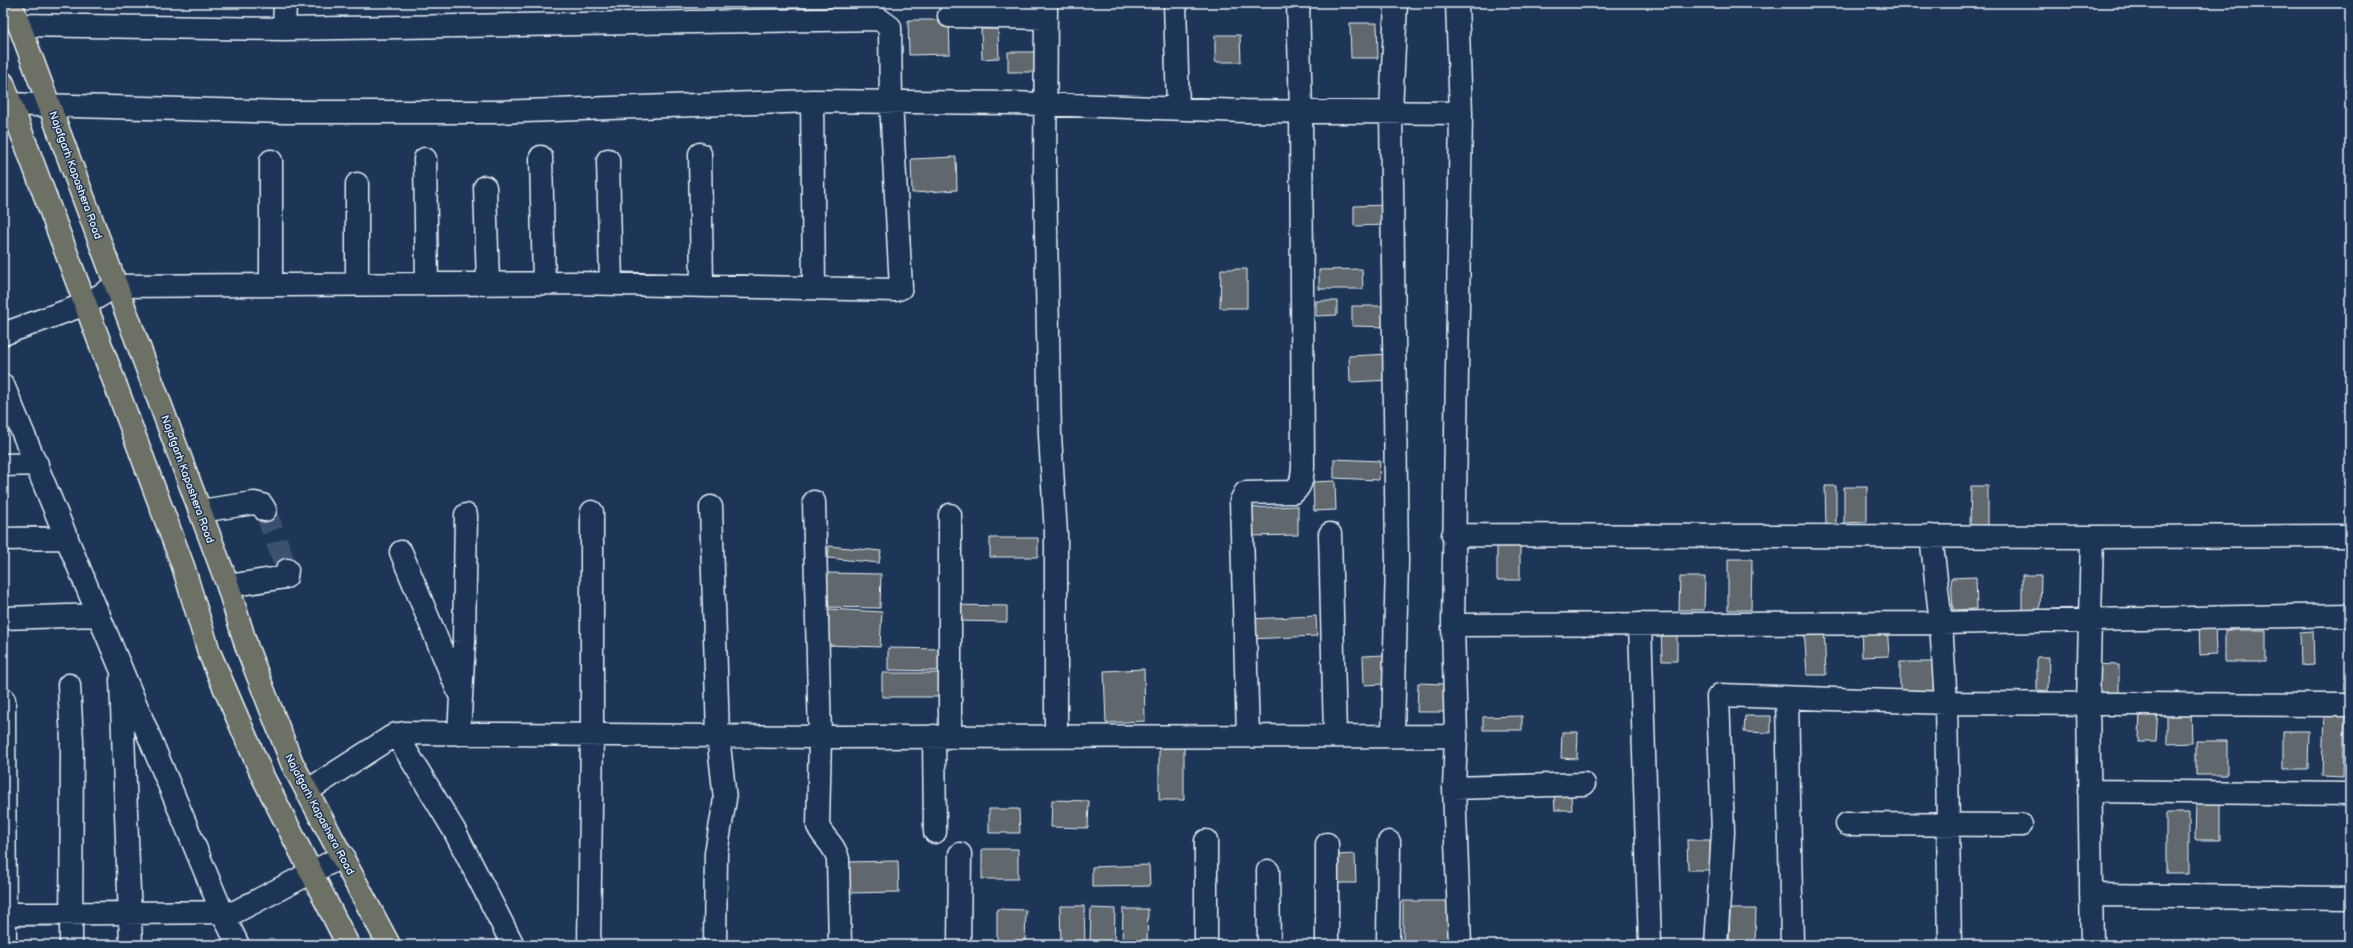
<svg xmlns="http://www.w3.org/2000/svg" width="2353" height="948" viewBox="0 0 2353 948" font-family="'Balsamiq Sans',sans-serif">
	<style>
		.building { fill: #61686d; stroke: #e8f1f8 }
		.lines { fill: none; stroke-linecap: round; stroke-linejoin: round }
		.minor-tunnel { stroke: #3b516f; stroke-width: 22; stroke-dasharray: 22 11; stroke-linecap: butt }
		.minor-casing { stroke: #e8f1f8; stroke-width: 25 }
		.major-casing { stroke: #e8f1f8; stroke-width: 25 }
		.minor { stroke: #1d3557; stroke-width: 22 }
		.major { stroke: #6c7065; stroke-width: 22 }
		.labels { text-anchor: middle; stroke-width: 3; stroke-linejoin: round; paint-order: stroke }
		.street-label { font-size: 11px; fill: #e8f1f8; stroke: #1d3557 }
	</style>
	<rect width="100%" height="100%" fill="#1d3557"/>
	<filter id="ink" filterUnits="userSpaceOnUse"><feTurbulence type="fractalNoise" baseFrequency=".025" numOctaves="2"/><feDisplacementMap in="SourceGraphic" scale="8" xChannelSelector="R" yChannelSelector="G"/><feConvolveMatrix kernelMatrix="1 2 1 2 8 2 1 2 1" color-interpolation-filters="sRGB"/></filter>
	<g filter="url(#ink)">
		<!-- building -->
		<path class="building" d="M908,3H957V5L908,6Z
			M1308,3H1350L1349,6L1308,5Z
			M908,20H949L950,54L909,55Z
			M1350,23H1377L1378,58H1351Z
			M981,29H998L999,58L982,59Z
			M1215,35H1240L1241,62H1215Z
			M1008,52H1038V72H1008Z
			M956,157L957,190L912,193L911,159Z
			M1389,205V225L1354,226V206Z
			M1221,269H1247V308H1220Z
			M1362,269L1363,289H1319V270Z
			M1316,301H1337V315L1316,316Z
			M1352,306H1389V327L1352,326Z
			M1391,354L1392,380L1350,382L1349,356Z
			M1334,459L1380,461L1379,480L1334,478Z
			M1335,481L1336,510L1314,511L1313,482Z
			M1825,486H1836V526H1826Z
			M1971,486H1988V527L1970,526Z
			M1844,487H1867V522L1844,523Z
			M1298,506V535L1249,536L1248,508Z
			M990,538H1038V557H990Z
			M1497,545H1520V580H1497Z
			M829,546L881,551L879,563L828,558Z
			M1728,559H1752L1751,610H1728Z
			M825,573L881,574L880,608L825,607Z
			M2022,575H2041L2040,611H2022Z
			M1680,577H1705L1704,610H1679Z
			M1976,577L1977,609L1953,610L1951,578Z
			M955,605L1007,606V622L955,621Z
			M828,609L882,612L880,647L826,645Z
			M1316,616L1317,636L1249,639V619Z
			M2199,622H2215L2216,654L2200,655Z
			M1887,624L1889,656L1862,657L1861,626Z
			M1661,625H1677V661H1662Z
			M1824,626L1826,675H1807L1804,627Z
			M2225,630H2266V662H2225Z
			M2313,631L2314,665L2301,666L2300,632Z
			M888,648L945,649L944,671L888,670Z
			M1384,655L1385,684L1364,685L1363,656Z
			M2037,657H2049L2048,691L2037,690Z
			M1900,662H1936V698H1900Z
			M2095,664L2119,665V700H2095Z
			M1144,669L1145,721L1106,723L1104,671Z
			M882,673H949V697H882Z
			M1418,683L1444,684V712H1417Z
			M2140,706L2158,707L2156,742H2139Z
			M2324,709H2345L2343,777L2322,776Z
			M2167,710H2191L2192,743L2167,744Z
			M1522,716V730H1483V717Z
			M1745,716H1771V733L1744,732Z
			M2283,731H2309L2308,769H2283Z
			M1562,732H1578L1577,759L1561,758Z
			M2196,741H2227V775H2196Z
			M1159,746H1184V800H1159Z
			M1554,795H1571L1572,810H1555Z
			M1052,800L1089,801L1088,828L1051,827Z
			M2196,801H2220V840H2195Z
			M989,809H1019L1020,833H989Z
			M2166,813H2189V873H2166Z
			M1687,840H1710L1711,870H1688Z
			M982,849H1018V879H982Z
			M1355,854L1356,883H1338L1337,855Z
			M898,861L899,892L846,893V862Z
			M1149,865L1150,886L1092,887V867Z
			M1403,901H1453V944H1403Z
			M1060,906H1084L1085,944L1061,945Z
			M1091,908L1115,909L1114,945H1090Z
			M997,909L1026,910L1025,945H997Z
			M1123,909H1148L1147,945H1122Z
			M1730,909H1756L1755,945H1729Z"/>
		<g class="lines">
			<!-- minor-tunnel -->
			<path class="minor-tunnel" d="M265,510L287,570"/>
			<defs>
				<path id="minor" d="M1046,3L1045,178L1050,435L1056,534V736
					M1175,3L1178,108
					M1457,3L1461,113
					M949,16L1046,18
					M19,25L284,29
					M812,101L814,287
					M3,104L285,112H496L812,101L1008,103L1245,111L1461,113L1453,625L1456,736L1454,788L1460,945
					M700,154L702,285
					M541,157L544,283
					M425,159L427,284
					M608,160L611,284
					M485,187L488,283
					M357,284V184
					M271,285V161
					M3,334L86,304L116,286L574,283L895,290L901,288L891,102L890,27L879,19L284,29L285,3
					M3,385L222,912L238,945
					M3,465L37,464
					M814,502L820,737L818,826C824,839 835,845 838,859L840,945
					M711,507L718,736L725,799L716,853L715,945
					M200,511L254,503L262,505L265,510
					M1330,534L1335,735
					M1453,535L2092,537
					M1931,536L1941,623L1946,703L1950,945
					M3,539L67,538
					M401,552L459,693
					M228,586L286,577L287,570
					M3,618L99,615
					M1640,624L1650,945
					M1453,625L1941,623L2350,615
					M121,680L131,945
					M69,685L72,741L71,945
					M1787,698L1792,945
					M4,700L5,945
					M396,734L454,830L513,945
					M459,734L464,642L466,515
					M1248,735L1241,501L1245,493L1294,492C1302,485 1302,477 1303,467L1301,111L1298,3
					M1393,735L1397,561L1391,111L1396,3
					M934,736L935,832
					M950,736V515
					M1454,788L1584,784
					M307,791L391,737L404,733L820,737L1456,736
					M2089,791L2350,794
					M1847,824L2021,825
					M1268,871L1269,945
					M2091,895L2350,898
					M3,914L235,912L343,856
					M589,945L592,735V512
					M959,945L960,854
					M1206,945V841
					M1327,945V844
					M1388,945L1389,842
					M1716,945L1723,832L1718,697L1720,695L1946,703L2350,705
					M2092,945L2088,703L2092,537L2350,536"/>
				<path id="major" d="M11,3L228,586L247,648L292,763L389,945
					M3,83L183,566L209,652L263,777L348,945"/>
			</defs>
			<!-- minor casing -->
			<use href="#minor" class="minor-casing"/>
			<!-- major casing -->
			<use href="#major" class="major-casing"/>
			<!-- minor -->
			<use href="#minor" class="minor"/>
			<!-- major -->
			<use href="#major" class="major"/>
		</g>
	</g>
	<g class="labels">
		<!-- street labels -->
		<g class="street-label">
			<text transform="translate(76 175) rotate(70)" y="4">Najafgarh Kapashera Road</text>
			<text transform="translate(188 479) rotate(70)" y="4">Najafgarh Kapashera Road</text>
			<text transform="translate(320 814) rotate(62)" y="4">Najafgarh Kapashera Road</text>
		</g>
	</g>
	<!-- margin -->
	<rect width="2353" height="948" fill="none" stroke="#1d3557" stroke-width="16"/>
	<rect x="8" y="8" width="2337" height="932" fill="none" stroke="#e8f1f8" stroke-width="1.5" filter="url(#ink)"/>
</svg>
